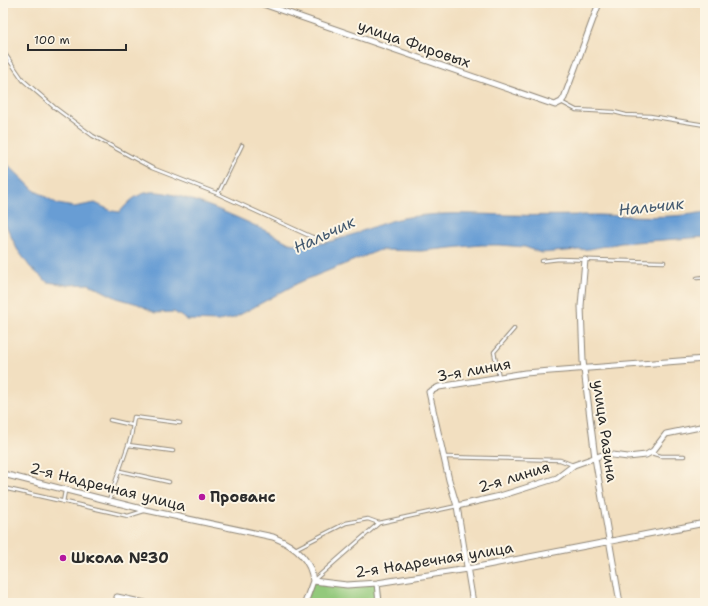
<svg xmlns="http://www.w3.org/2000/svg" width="708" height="606" viewBox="0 0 708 606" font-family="'Shantell Sans',sans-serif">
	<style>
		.green { fill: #93c97b; stroke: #5f7a53 }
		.water { fill: #679dd4; stroke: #496480 }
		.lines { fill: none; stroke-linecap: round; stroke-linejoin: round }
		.service-casing { stroke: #8e8576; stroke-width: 4.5 }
		.minor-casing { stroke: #8e8576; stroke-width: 7 }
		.service { stroke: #fff; stroke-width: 2.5 }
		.minor { stroke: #fff; stroke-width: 5 }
		.poi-dot { fill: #b5179e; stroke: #fcf5e5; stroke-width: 1.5 }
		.labels { text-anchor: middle; stroke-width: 4; stroke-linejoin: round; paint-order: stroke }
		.street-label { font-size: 15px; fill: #2b2b2b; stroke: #fcf5e5 }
		.poi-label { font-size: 15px; font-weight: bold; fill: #2b2b2b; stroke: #fcf5e5; text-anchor: start }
		.water-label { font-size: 16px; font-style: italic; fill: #43596f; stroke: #fcf5e5 }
	</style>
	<rect width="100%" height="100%" fill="#fcf5e5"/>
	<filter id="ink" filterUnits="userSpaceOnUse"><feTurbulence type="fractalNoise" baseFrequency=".025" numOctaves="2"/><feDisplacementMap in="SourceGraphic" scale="8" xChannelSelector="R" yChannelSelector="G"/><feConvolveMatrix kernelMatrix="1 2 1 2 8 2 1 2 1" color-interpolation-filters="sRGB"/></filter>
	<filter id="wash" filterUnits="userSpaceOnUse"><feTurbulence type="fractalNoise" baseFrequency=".012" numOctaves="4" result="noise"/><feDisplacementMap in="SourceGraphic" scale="16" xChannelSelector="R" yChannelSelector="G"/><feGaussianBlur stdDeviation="0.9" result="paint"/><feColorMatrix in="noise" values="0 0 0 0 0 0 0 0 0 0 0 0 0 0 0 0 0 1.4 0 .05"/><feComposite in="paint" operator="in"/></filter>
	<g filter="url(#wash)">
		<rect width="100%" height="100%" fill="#f2dfc0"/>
		<!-- green -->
		<path class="green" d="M313,581L329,583H377L379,603H305Z"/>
		<!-- water -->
		<path class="water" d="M3,160L34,190L58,204L74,207L95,203L112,211L120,212C128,202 136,194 150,192C180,189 261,227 289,243C331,252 368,223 409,217C442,212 475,214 509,215C539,216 569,215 599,215C636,216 668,219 705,212V237L621,243L590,249L541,253L525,247L499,245H481L421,251L380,250L300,282L234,318L218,321L187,320L174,312L155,313L138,304L117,298L89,284L68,285L47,282L30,267L17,249L3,219Z"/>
	</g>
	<g filter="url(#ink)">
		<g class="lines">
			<defs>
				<path id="service" d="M3,51L23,80L54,107L93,136L152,168L216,193L312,237L322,239
					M561,102L576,110L614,112L626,115L650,116L705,125
					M218,194L242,145
					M542,261L559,259L664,262
					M697,278L705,277
					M499,377L494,352L514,329
					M110,420L132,425
					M128,445L173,451
					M651,453L661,456H684
					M445,457L560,460L573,465
					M120,471L169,482
					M3,488L128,516L144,511
					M109,500L131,437L134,417L180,423
					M63,502L65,491
					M295,549L346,523L368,519L379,523
					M314,580L379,523L457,506"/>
				<path id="minor" d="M260,3L555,105L561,102L564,98L599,3
					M585,260L581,306L583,361L595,458L620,603
					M3,474L146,510L273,537C293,545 311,558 313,581
					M457,506L500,496L557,478L574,465L605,454L628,457L646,455L653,451L666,434L705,426
					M313,581L347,585L377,583L467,569L705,523
					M377,583L379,603
					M117,597L145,603
					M305,603L313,581
					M473,603L457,506L449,480L429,392L439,387L525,373L705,359"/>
			</defs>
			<!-- service casing -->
			<use href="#service" class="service-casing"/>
			<!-- minor casing -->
			<use href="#minor" class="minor-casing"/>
			<!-- service -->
			<use href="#service" class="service"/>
			<!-- minor -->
			<use href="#minor" class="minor"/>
		</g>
	</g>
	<!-- markers -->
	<g class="poi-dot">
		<circle cx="202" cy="497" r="4"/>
		<circle cx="63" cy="558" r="4"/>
	</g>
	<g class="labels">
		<!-- street labels -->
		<g class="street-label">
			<text transform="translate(414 44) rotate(19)" y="5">улица Фировых</text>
			<text transform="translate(474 370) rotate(-10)" y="5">3-я линия</text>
			<text transform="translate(605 431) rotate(82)" y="5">улица Разина</text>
			<text transform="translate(514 477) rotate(-17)" y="5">2-я линия</text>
			<text transform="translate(108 487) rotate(14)" y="5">2-я Надречная улица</text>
			<text transform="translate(434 560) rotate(-9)" y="5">2-я Надречная улица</text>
		</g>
		<!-- poi labels -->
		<g class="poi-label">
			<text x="210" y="502">Прованс</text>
			<text x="71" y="563">Школа №30</text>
		</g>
		<!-- water labels -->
		<g class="water-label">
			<text transform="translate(651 206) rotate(-6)" y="6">Нальчик</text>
			<text transform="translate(324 234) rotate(-25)" y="6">Нальчик</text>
		</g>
	</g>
	<!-- margin -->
	<rect width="708" height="606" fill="none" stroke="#fcf5e5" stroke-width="16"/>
	<!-- scale -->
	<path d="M28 44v6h98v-6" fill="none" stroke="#2b2b2b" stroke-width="2"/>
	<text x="34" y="44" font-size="12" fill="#2b2b2b" stroke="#fcf5e5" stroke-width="3" paint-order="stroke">100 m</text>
</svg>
